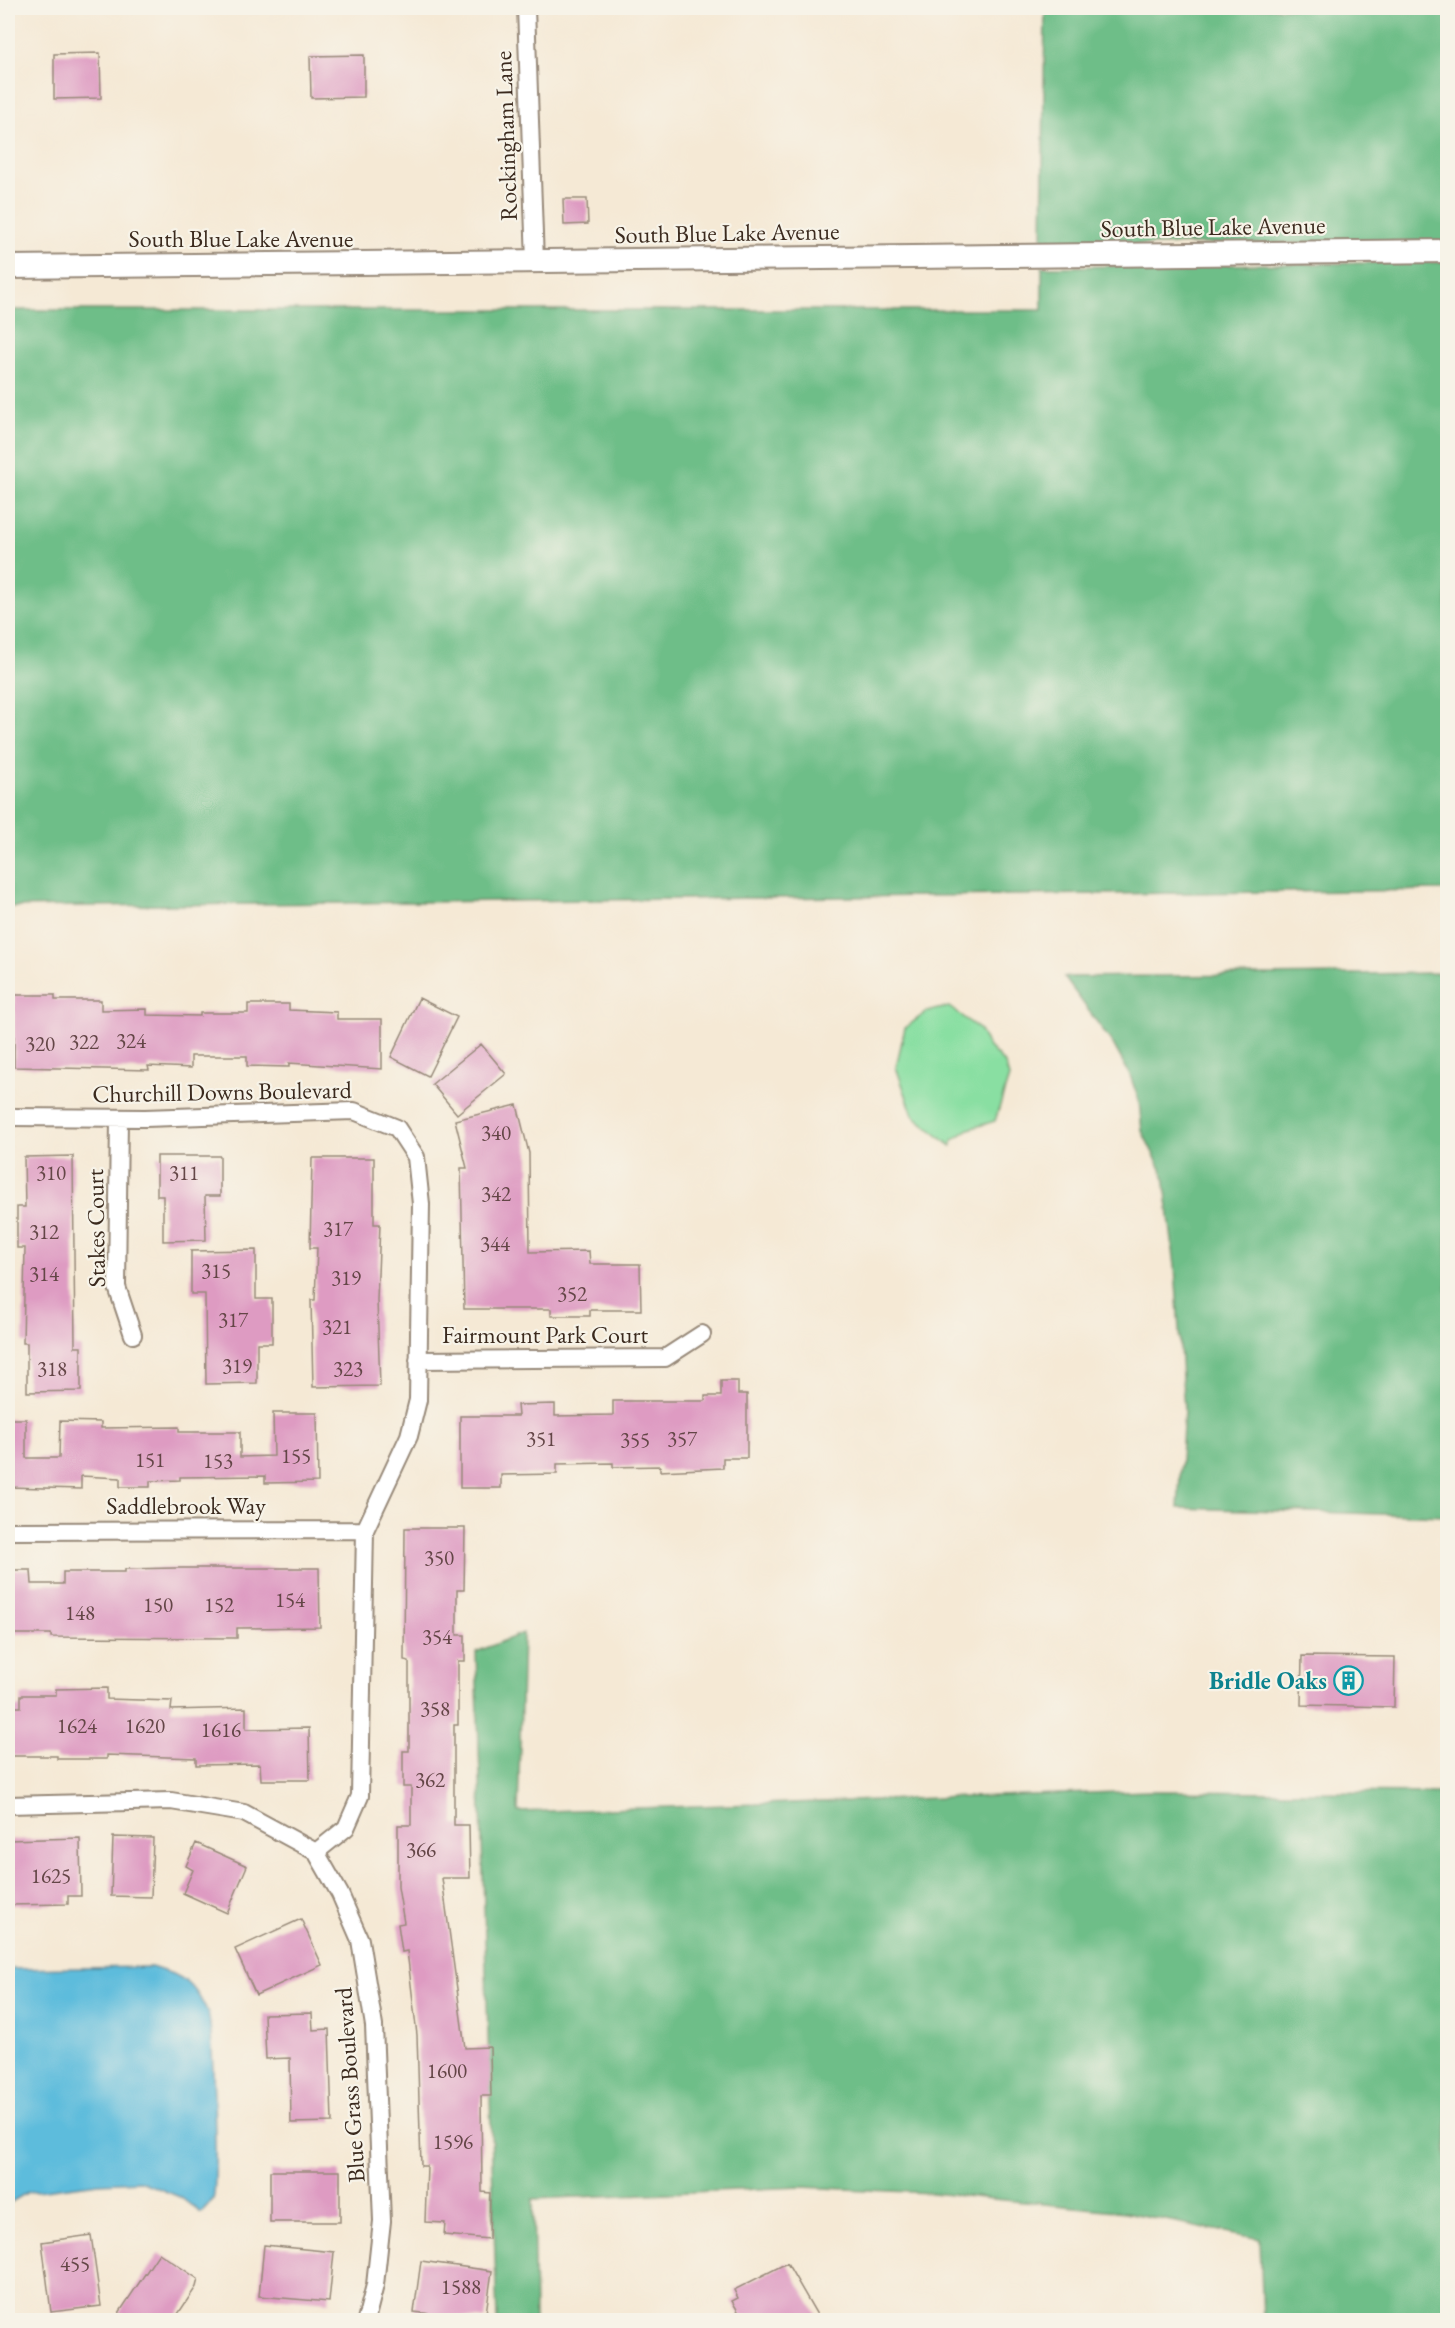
<svg xmlns="http://www.w3.org/2000/svg" width="1455" height="2328" viewBox="0 0 1455 2328" font-family="'EB Garamond',serif">
	<style>
		.green { fill: #89dfa2; stroke: #628460; stroke-width: 1.5 }
		.forest { fill: #6ebe88; stroke: #547453; stroke-width: 1.5 }
		.water { fill: #5dbcdc; stroke: #4c737d; stroke-width: 1.5 }
		.building { fill: #de9bc2 }
		.lines { fill: none; stroke-linecap: round; stroke-linejoin: round }
		.minor-casing { stroke: #988a7a; stroke-width: 20 }
		.secondary-casing { stroke: #988a7a; stroke-width: 26 }
		.minor { stroke: #fff; stroke-width: 16 }
		.secondary { stroke: #fff; stroke-width: 22 }
		.labels { text-anchor: middle; stroke-width: 4.5; stroke-linejoin: round; paint-order: stroke }
		.number-label { font-size: 21px; fill: #644647 }
		.street-label { font-size: 24px; fill: #3b2a1e; stroke: #f7f3e8 }
		.culture-label { font-size: 24px; font-weight: bold; fill: #0d838f; stroke: #f7f3e8; text-anchor: end }
	</style>
	<rect width="100%" height="100%" fill="#f7f3e8"/>
	<filter id="ink" filterUnits="userSpaceOnUse"><feTurbulence type="fractalNoise" baseFrequency=".0167" numOctaves="2"/><feDisplacementMap in="SourceGraphic" scale="12" xChannelSelector="R" yChannelSelector="G"/><feConvolveMatrix kernelMatrix="1 2 1 2 8 2 1 2 1" color-interpolation-filters="sRGB"/></filter>
	<filter id="wash" filterUnits="userSpaceOnUse"><feTurbulence type="fractalNoise" baseFrequency=".008" numOctaves="4" result="noise"/><feDisplacementMap in="SourceGraphic" scale="24" xChannelSelector="R" yChannelSelector="G"/><feGaussianBlur stdDeviation="1.35" result="paint"/><feColorMatrix in="noise" values="0 0 0 0 0 0 0 0 0 0 0 0 0 0 0 0 0 1.4 0 .05"/><feComposite in="paint" operator="in"/></filter>
	<g filter="url(#wash)">
		<rect width="100%" height="100%" fill="#f5e9d5"/>
		<!-- green -->
		<path class="green" d="M949,1007L979,1029L988,1046L1005,1064L1009,1077L995,1121L969,1129L952,1141L951,1146L913,1115L896,1067L905,1028L928,1011Z"/>
		<!-- forest -->
		<path class="forest" d="M1045,8H1447V241L1042,246Z
			M1447,262V890L8,907V310H1042V267Z
			M1447,973V1516L1178,1508L1184,1410L1175,1266L1164,1175L1142,1131L1139,1101L1130,1075L1113,1044L1064,977Z
			M523,1633L518,1812L1150,1791L1447,1793V2320H1263L1260,2239L1126,2212L932,2193L801,2187L533,2199L535,2320H497L476,1652Z"/>
		<!-- water -->
		<path class="water" d="M151,1967C184,1977 193,1980 208,2014C213,2026 218,2188 213,2199C210,2204 205,2209 201,2213L180,2197L140,2181L99,2183L28,2192L8,2204V1969Z"/>
		<g id="blocks">
			<!-- building -->
			<path class="building" d="M100,53L101,98L54,99V54Z
				M364,55V97L311,98L310,56Z
				M563,199H587L588,224L564,225Z
				M14,995H55V1000H101V1010L147,1009V1015L200,1016V1013H248V1004H289V1010L337,1012V1019H382V1069L289,1063V1067L247,1066V1056H191V1068L148,1066L149,1070L14,1067Z
				M419,998L457,1017L428,1076L391,1057Z
				M481,1044L506,1074L457,1114L432,1084Z
				M517,1105L529,1153L530,1252L589,1251L590,1264H640L641,1310H590V1316H551V1309H464L461,1168H467L455,1120Z
				M73,1156L75,1347H81V1391L27,1392V1343H23L25,1248H17V1207H25L24,1157Z
				M157,1156H220V1196H205L206,1240L163,1241V1196H157Z
				M312,1158H374V1224H380L377,1300L380,1386L313,1387L311,1300H315L317,1248H310Z
				M256,1250V1299H272V1343H257V1383L206,1384L205,1294H191V1251Z
				M721,1381H738V1394H747V1458H723V1468L660,1471V1466L613,1467V1463L557,1464V1474L501,1475V1488H460V1416H518L517,1405L555,1404V1416L613,1415V1401H705V1396H721Z
				M273,1413H317L318,1482L265,1483V1476L180,1477V1480L150,1481V1487H120V1478L81,1476V1489L8,1487V1419H26V1458H59L60,1421L101,1422V1428L179,1427V1432H240V1457L274,1456Z
				M405,1528H465L464,1590H457V1635H465V1661H458V1725H454V1825H469L470,1878H442L465,2048L490,2047L491,2096H481L482,2192L490,2193L489,2239L444,2235L445,2223L425,2222L427,2166H421L417,2035L407,1951L402,1952L398,1924L404,1923L398,1887V1825H411V1787H403V1751H409V1661L404,1660Z
				M175,1568H319L320,1627L237,1628V1638L51,1637V1634H8V1570H31L32,1584H63V1572H125V1569Z
				M1302,1656L1395,1657L1394,1707L1301,1705Z
				M107,1688V1699L172,1701L171,1710L246,1708V1729L309,1728L310,1780H261L260,1764L196,1765V1758L107,1755V1759H57V1756H8V1707H21V1695H56V1689Z
				M113,1837L153,1838L151,1897L111,1896Z
				M80,1838L81,1896H68V1904L8,1905V1840Z
				M196,1843L247,1866L227,1913L183,1893L193,1870L186,1866Z
				M301,1919L322,1965L256,1995L235,1949Z
				M312,2013L313,2030L329,2029L332,2122L291,2123L290,2058L266,2059L264,2014Z
				M270,2171H340V2222H270Z
				M91,2235L101,2306L51,2312L42,2242Z
				M264,2245L334,2252L329,2302L259,2296Z
				M159,2253L198,2279L196,2287L174,2320H131L119,2313Z
				M421,2261L492,2271L485,2320L414,2312Z
				M787,2263L820,2320H743L732,2301L738,2298L734,2290Z"/>
		</g>
	</g>
	<g filter="url(#ink)">
		<use href="#blocks" fill-opacity="0" stroke="#988a7a" stroke-width="1.5"/>
		<g class="lines">
			<defs>
				<path id="minor" d="M526,8L535,262
					M8,1117L145,1118L354,1111L397,1128L416,1157L421,1204L418,1400L409,1436L365,1530L360,1796L346,1828L316,1852
					M119,1118L117,1287L133,1335
					M418,1360L665,1358L702,1334
					M8,1531L365,1530
					M8,1805L171,1801L244,1813L316,1852L340,1894L360,1940L374,2026L382,2221L375,2285L366,2320"/>
				<path id="secondary" d="M8,267L1448,251"/>
			</defs>
			<!-- minor casing -->
			<use href="#minor" class="minor-casing"/>
			<!-- secondary casing -->
			<use href="#secondary" class="secondary-casing"/>
			<!-- minor -->
			<use href="#minor" class="minor"/>
			<!-- secondary -->
			<use href="#secondary" class="secondary"/>
		</g>
	</g>
	<!-- icons -->
	<defs>
		<symbol id="building-ring" viewBox="-11 -11 22 22"><circle r="9.5" fill="#f7f3e8" stroke="#0f9aa8" stroke-width="1.5"/><path d="M-4-6H4V6H1V3H-1V6H-4ZM-2.5-4.3h1.7v1.8h-1.7ZM.8-4.3h1.7v1.8H.8ZM-2.5-1h1.7V.8h-1.7ZM.8-1h1.7V.8H.8Z" fill="#0f9aa8"/></symbol>
	</defs>
	<g fill-rule="evenodd">
		<use href="#building-ring" x="1332" y="1664" width="33" height="33"/>
	</g>
	<g class="labels">
		<!-- number labels -->
		<g class="number-label">
			<text x="131" y="1048">324</text>
			<text x="84" y="1049">322</text>
			<text x="40" y="1051">320</text>
			<text x="496" y="1140">340</text>
			<text x="51" y="1180">310</text>
			<text x="184" y="1180">311</text>
			<text x="496" y="1201">342</text>
			<text x="338" y="1236">317</text>
			<text x="44" y="1239">312</text>
			<text x="495" y="1251">344</text>
			<text x="216" y="1278">315</text>
			<text x="44" y="1281">314</text>
			<text x="346" y="1285">319</text>
			<text x="572" y="1301">352</text>
			<text x="233" y="1327">317</text>
			<text x="337" y="1334">321</text>
			<text x="237" y="1373">319</text>
			<text x="52" y="1376">318</text>
			<text x="348" y="1376">323</text>
			<text x="541" y="1446">351</text>
			<text x="682" y="1446">357</text>
			<text x="635" y="1447">355</text>
			<text x="296" y="1463">155</text>
			<text x="150" y="1467">151</text>
			<text x="218" y="1468">153</text>
			<text x="439" y="1565">350</text>
			<text x="290" y="1607">154</text>
			<text x="158" y="1612">150</text>
			<text x="219" y="1612">152</text>
			<text x="80" y="1620">148</text>
			<text x="437" y="1644">354</text>
			<text x="435" y="1716">358</text>
			<text x="77" y="1733">1624</text>
			<text x="145" y="1733">1620</text>
			<text x="221" y="1737">1616</text>
			<text x="430" y="1787">362</text>
			<text x="421" y="1857">366</text>
			<text x="51" y="1883">1625</text>
			<text x="447" y="2078">1600</text>
			<text x="453" y="2149">1596</text>
			<text x="75" y="2271">455</text>
			<text x="461" y="2294">1588</text>
		</g>
		<!-- street labels -->
		<g class="street-label">
			<text transform="translate(506 136) rotate(-92)" y="8">Rockingham Lane</text>
			<text transform="translate(1213 227) rotate(-1)" y="8">South Blue Lake Avenue</text>
			<text transform="translate(727 233) rotate(-1)" y="8">South Blue Lake Avenue</text>
			<text x="241" y="247">South Blue Lake Avenue</text>
			<text transform="translate(222 1092) rotate(-1)" y="8">Churchill Downs Boulevard</text>
			<text transform="translate(96 1228) rotate(-91)" y="8">Stakes Court</text>
			<text x="545" y="1343">Fairmount Park Court</text>
			<text x="186" y="1514">Saddlebrook Way</text>
			<text transform="translate(350 2085) rotate(-94)" y="8">Blue Grass Boulevard</text>
		</g>
		<!-- culture labels -->
		<g class="culture-label">
			<text x="1327" y="1689">Bridle Oaks</text>
		</g>
	</g>
	<!-- margin -->
	<rect width="1455" height="2328" fill="none" stroke="#f7f3e8" stroke-width="30"/>
</svg>
